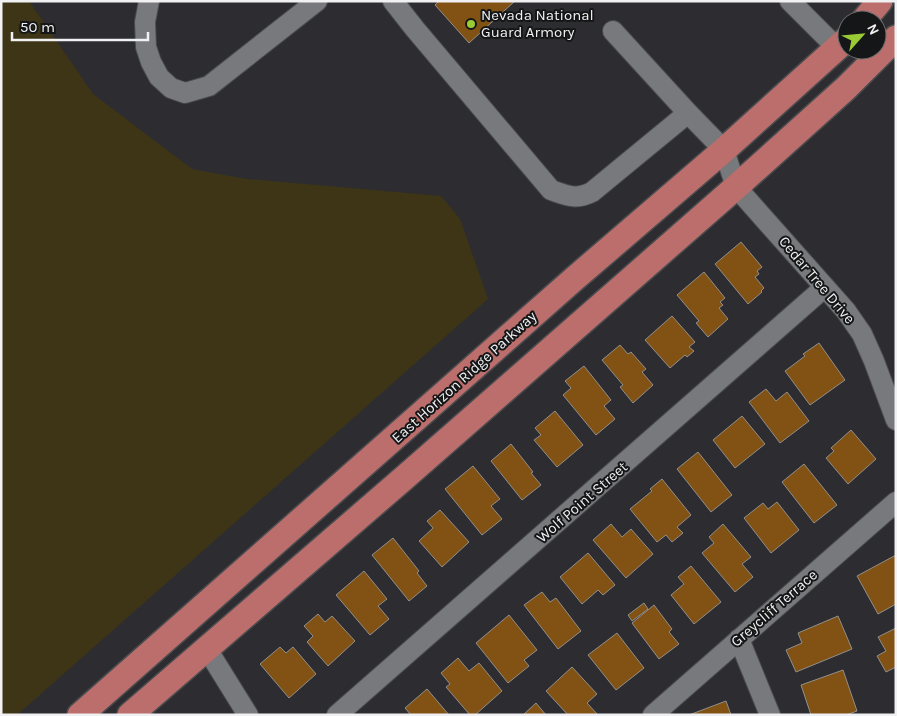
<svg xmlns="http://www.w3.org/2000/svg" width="897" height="716" viewBox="0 0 897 716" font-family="Karla,sans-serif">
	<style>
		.sand { fill: #3d3515 }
		.building { fill: #815213; stroke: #928f8b }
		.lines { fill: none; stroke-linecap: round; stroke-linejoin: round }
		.minor-casing { stroke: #4a4b4e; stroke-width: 22 }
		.major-casing { stroke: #4a4b4e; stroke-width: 28 }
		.minor { stroke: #78797d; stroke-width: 20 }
		.major { stroke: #bb6e6b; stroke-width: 25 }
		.poi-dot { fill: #9acb34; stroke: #151617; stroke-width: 2 }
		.labels { text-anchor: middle; stroke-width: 4; stroke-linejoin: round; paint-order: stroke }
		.poi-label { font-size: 15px; fill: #f1f1f4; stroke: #151617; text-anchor: start }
		.street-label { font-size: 15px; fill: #f1f1f4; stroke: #151617 }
	</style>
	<rect width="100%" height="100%" fill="#2d2d31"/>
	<!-- sand -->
	<path class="sand" d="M1,1H29L93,94L192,169L247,179L441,196L460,219L488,299L17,715H1Z"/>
	<!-- building -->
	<path class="building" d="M439,1H515L469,43L435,5Z
		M741,242L762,267L757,271L759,274L755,277L764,288L761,291L762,292L748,304L715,264Z
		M704,272L725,298L720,302L723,305L719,308L728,319L708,337L696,323L699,321L677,295Z
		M672,316L695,342L689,347L694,351L687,357L685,355L670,368L645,340Z
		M819,343L845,380L810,405L785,371L805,356L803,354Z
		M620,345L628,354L631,352L646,369L642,372L653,385L633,403L620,387L623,385L602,360Z
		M584,366L611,400L604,406L615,419L596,435L563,395L571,388L565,381Z
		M766,389L776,401L787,392L809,421L780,443L749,402Z
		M555,411L583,445L557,467L534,440L541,435L535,428Z
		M742,416L765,444L735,468L713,440Z
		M851,430L876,459L848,484L826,458L834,451L831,448Z
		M511,444L533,472L531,473L541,485L522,500L491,461Z
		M698,452L732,495L711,512L677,469Z
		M804,464L837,505L814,523L782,482Z
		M473,466L500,499L491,506L502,519L482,535L445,489Z
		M662,479L691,515L677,527L683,533L672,542L666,535L657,542L630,509L652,491L650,489Z
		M777,502L799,530L771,553L744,518L763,503L768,509Z
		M440,510L469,542L442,567L419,541L433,528L427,521Z
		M611,524L622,537L631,529L653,554L626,578L593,540Z
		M723,524L751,557L742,564L753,577L735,592L702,553L714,543L709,537Z
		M393,538L419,571L417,573L427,586L409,601L372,555Z
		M588,553L615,585L603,595L598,590L582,604L560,577Z
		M896,555V604L878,614L857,576Z
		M691,566L721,602L694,624L671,595L684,584L678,577Z
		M364,571L387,599L378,606L389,619L370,635L336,595Z
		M542,592L550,602L556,598L581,631L558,649L524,605Z
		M644,603L648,609L632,621L628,615Z
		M654,605L672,629L669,632L679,644L659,659L632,623Z
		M318,614L325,622L332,616L355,641L328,666L307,642L313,636L304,626Z
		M509,615L537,650L524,660L529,666L508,683L476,643Z
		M838,616L852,649L796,672L786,650L802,643L798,633Z
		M896,628V667L886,672L877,656L886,651L878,637Z
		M617,633L644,668L616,690L588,655Z
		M280,647L286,653L293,647L316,674L289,698L260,664Z
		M458,658L469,671L479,663L502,691L475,715H470L446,687L450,684L441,673Z
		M572,667L597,694L587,703L598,715H568L546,691Z
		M843,670L857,711L846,715H811L801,685Z
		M427,689L449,715H411L405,708Z
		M726,701L731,715H689Z
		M536,703L546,715H523Z"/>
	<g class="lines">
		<defs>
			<path id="minor" d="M149,1L145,22L146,47L151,62L159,77L171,88L185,93L209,86L317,1
				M393,1L415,29L551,190C568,196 576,200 592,192L688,113
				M790,1L837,48
				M613,31L688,113L724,150L736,187L846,311L862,334L874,361L896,420
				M739,639L770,715
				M207,649L248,715
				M337,715L825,287
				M653,715L896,502"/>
			<path id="major" d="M864,20L880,1
				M80,715L574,279L724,150L847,39
				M130,715L404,478L736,187L846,88L896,38"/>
		</defs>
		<!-- minor casing -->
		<use href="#minor" class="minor-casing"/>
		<!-- major casing -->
		<use href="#major" class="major-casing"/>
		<!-- minor -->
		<use href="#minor" class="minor"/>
		<!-- major -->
		<use href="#major" class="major"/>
	</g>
	<!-- markers -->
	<circle class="poi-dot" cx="471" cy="24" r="5"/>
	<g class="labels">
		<!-- poi labels -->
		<g class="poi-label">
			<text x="481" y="20">Nevada National<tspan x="481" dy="17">Guard Armory</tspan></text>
		</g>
		<!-- street labels -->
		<g class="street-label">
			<text transform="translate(817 280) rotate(50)" y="5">Cedar Tree Drive</text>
			<text transform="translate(464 377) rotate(-42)" y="5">East Horizon Ridge Parkway</text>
			<text transform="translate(582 502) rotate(-41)" y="5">Wolf Point Street</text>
			<text transform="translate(774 608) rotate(-41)" y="5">Greycliff Terrace</text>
		</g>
	</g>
	<!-- border -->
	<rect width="897" height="716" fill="none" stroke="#f1f1f4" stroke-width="5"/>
	<!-- north arrow -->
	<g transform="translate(862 35) rotate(63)"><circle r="24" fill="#151617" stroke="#6d6e6f"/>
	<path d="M0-4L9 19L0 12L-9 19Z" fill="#9acb34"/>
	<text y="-8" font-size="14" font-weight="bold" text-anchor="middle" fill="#f1f1f4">N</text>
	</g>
	<!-- scale -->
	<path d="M12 32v8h136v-8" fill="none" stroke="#f1f1f4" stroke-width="2.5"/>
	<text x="20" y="32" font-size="15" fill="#f1f1f4" stroke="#151617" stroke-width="4" paint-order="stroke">50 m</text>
</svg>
